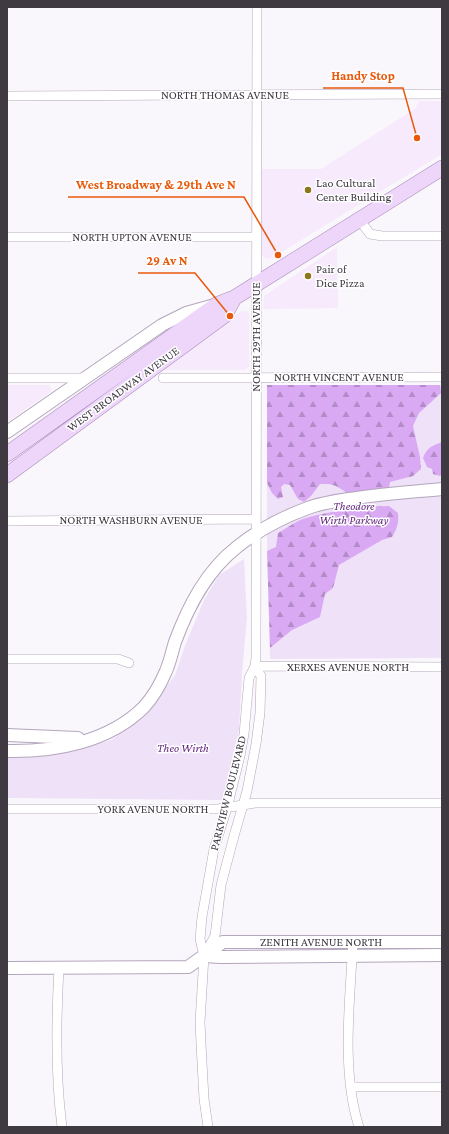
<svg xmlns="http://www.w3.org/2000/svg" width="449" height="1134" viewBox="0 0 449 1134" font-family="'Crimson Pro',serif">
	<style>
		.built { fill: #f6eafc }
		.green { fill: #efe1f8 }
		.forest { fill: url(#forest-firs) }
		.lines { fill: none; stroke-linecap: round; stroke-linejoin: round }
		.minor-casing { stroke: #b4a6bc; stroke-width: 10 }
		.tertiary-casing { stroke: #b4a6bc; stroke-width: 14 }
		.primary-casing { stroke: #a98db8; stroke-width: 16 }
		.minor { stroke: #fff; stroke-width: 9 }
		.tertiary { stroke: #fff; stroke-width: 12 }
		.primary { stroke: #eed6fb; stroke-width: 15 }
		.poi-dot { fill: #8c771c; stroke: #fff; stroke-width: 1.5 }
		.labels { text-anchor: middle; stroke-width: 3; stroke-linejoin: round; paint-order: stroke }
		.street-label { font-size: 12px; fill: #3f3942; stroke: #fff }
		.poi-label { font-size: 12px; fill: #3f3942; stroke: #fff; text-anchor: start }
		.park-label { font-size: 12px; font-style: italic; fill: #62267d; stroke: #fff }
		.leader { fill: none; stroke: #e8590c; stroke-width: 1.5 }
		.callout-dot { fill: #e8590c; stroke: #fff; stroke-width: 1.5 }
		.callout-label { font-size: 13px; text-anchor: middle; font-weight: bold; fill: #e8590c; stroke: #fff; stroke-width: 3; stroke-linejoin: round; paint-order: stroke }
	</style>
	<defs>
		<pattern id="forest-firs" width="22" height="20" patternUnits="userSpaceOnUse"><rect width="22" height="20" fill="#daa9f4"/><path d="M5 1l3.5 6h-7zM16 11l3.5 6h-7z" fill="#b28bc7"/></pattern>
	</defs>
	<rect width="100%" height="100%" fill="#faf7fc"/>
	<!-- built -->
	<path class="built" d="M419,101H442V154L272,258L267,259L264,257L262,255V169H321L416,108Z
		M337,247L338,308L263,309L264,296Z
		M241,311H246L249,313V366L245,370H164L162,367Z
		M7,385H49L51,389L49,393L7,422Z"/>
	<!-- green -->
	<path class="green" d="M267,385H442V658L270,659L267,543Z
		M244,559L247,618L242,673L239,729L224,800L7,798V753L27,751L71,752L111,740L143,718L175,675L186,643L204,600L219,575Z"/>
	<!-- forest -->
	<path class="forest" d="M267,385H440L441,393L419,413L413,426L420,457L421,469L413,476L390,482L389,488L349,494L336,486L329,484H320L311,496L304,502L298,499L290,485L284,484L281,487L283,497L278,499L272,493L267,483Z
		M442,440V474L440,476L433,474L432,469L427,467L423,458C427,448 431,446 440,443Z
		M389,506L398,513C399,523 397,529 392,537L382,540L339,565L333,588L325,594L320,617L292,630L270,648L267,551L276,547L278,533C286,529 294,522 303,519C328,511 363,507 389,506Z"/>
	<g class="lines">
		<defs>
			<path id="minor" d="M7,96L442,94
				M359,219L370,234L382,236H442
				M7,237H256
				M7,378H84
				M163,378L442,377
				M7,521L255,519
				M7,659H118L129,663
				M255,666L442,667
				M7,809H218L255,803H442
				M353,942C350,1000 341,1071 359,1127
				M205,954L215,936L221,885L234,836L247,791L256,744L260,713L261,676L255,666
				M59,968C56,1021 55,1074 62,1127
				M351,1087H442
				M208,1127L204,1099L201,1044L200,1022L204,956L200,939L202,917L214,849L227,808L240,756L244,734L249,678L255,666L256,658L257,7"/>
			<path id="tertiary" d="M7,432L162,325L186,313L211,306
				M7,735L78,738
				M7,751C55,752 109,742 144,707C153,697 161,683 166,671C170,662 172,652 175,642C188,607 206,571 237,547C257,531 283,517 308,508C321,503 335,501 349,499C380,494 411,492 442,489
				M204,956L221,957L442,955
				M7,968L188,967L223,942H442"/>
			<path id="primary" d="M7,454L216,305L234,298L442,168
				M7,475L225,315L234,298"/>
		</defs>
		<!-- minor casing -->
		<use href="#minor" class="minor-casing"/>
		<!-- tertiary casing -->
		<use href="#tertiary" class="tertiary-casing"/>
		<!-- primary casing -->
		<use href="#primary" class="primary-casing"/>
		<!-- minor -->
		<use href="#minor" class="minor"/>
		<!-- tertiary -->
		<use href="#tertiary" class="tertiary"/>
		<!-- primary -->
		<use href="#primary" class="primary"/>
	</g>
	<!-- markers -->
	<g class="poi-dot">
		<circle cx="308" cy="190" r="4"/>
		<circle cx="308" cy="276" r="4"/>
	</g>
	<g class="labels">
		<!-- street labels -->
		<g class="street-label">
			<text x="225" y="99">NORTH THOMAS AVENUE</text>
			<text x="132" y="241">NORTH UPTON AVENUE</text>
			<text transform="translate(256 337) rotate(-90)" y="4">NORTH 29TH AVENUE</text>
			<text x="339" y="381">NORTH VINCENT AVENUE</text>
			<text transform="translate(123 389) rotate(-36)" y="4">WEST BROADWAY AVENUE</text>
			<text x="131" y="524">NORTH WASHBURN AVENUE</text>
			<text x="348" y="671">XERXES AVENUE NORTH</text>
			<text transform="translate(228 793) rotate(-76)" y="4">PARKVIEW BOULEVARD</text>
			<text x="153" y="813">YORK AVENUE NORTH</text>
			<text x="321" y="946">ZENITH AVENUE NORTH</text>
		</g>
		<!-- poi labels -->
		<g class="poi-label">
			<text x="316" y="187">Lao Cultural<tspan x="316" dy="14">Center Building</tspan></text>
			<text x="316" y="273">Pair of<tspan x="316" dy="14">Dice Pizza</tspan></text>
		</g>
		<!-- park labels -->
		<g class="park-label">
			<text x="354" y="510">Theodore<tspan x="354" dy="14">Wirth Parkway</tspan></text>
			<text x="183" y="752">Theo Wirth</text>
		</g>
	</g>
	<!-- callouts -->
	<path class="leader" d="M417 138L403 88H323M278 255L244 197H68M230 316L195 273H138"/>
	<g class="callout-dot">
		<circle cx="417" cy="138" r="4"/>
		<circle cx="278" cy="255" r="4"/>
		<circle cx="230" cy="316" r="4"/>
	</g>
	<g class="callout-label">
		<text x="363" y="80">Handy Stop</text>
		<text x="156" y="189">West Broadway &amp; 29th Ave N</text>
		<text x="167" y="265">29 Av N</text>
	</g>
	<!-- border -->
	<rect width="449" height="1134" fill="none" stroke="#3f3942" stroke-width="16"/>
</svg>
